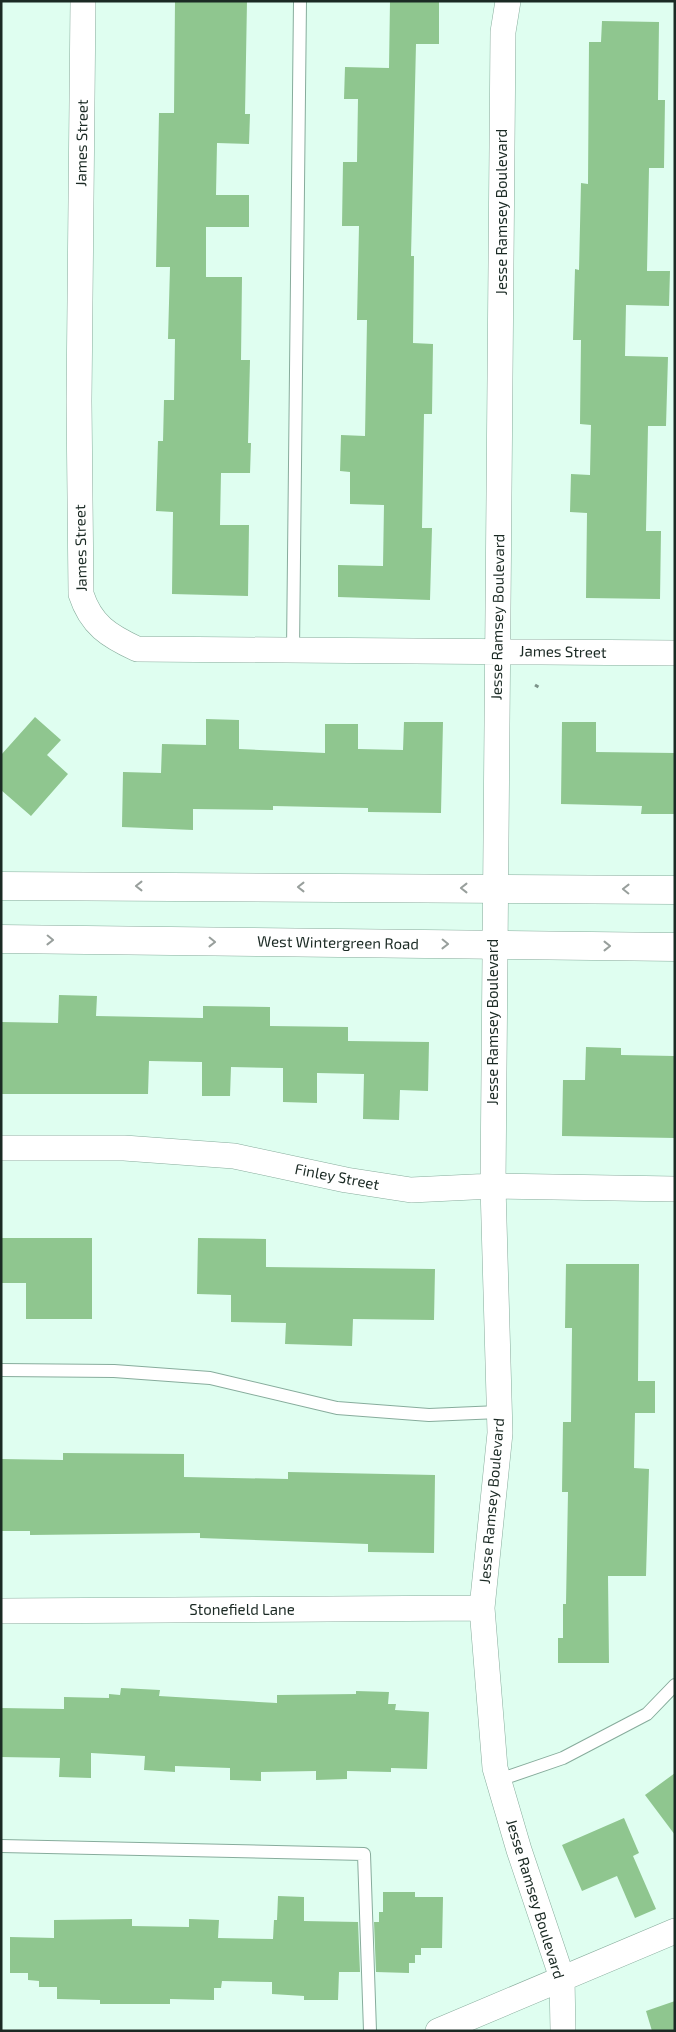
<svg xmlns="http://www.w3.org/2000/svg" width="676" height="2032" viewBox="0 0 676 2032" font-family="'Exo 2',sans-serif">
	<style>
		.building { fill: #8fc68f }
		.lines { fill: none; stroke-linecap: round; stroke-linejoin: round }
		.service-casing { stroke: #87ac9c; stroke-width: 14 }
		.minor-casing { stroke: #87ac9c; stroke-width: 26 }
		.tertiary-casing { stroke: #87ac9c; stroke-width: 29 }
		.path { stroke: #7c9389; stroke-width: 3; stroke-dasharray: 4 4; stroke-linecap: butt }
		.service { stroke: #fff; stroke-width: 12 }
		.minor { stroke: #fff; stroke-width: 25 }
		.tertiary { stroke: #fff; stroke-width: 28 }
		.oneway { stroke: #989f9c }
		.labels { text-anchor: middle; stroke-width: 4; stroke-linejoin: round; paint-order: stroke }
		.street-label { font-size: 15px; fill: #1b2a24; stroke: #fff }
	</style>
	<rect width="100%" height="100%" fill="#dffef0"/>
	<!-- building -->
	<path class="building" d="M175,1H247L245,114H250L249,144L217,143L216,195H249V227H206V277H242L241,360H250L248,443H251L250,473H221L220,525H249L248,596L172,594L173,512L156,511L158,441H163L164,400H174L175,339H168L170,267H156L159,113H174Z
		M390,1H439V44H416L411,256H414L413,343L433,344L432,414H424L422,528H432L430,600L338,597V565L383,566L384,505L350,504V472L340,471L341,435L365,436L367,320H357L359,226H342L343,162H357L358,99H344L345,67L389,68Z
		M602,21L659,22L658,100H665L664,168H649L647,271H670L669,306L626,305L625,356L668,357L666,426H648L646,531H661L660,599L586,598L587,513L570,512L571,474L590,475L591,425L580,424L581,340H573L575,269L579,270L581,183L588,184L589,42H601Z
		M35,717L61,740L47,755L68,774L31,816L1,790V755Z
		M206,719L239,720V749L325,753V724H358V749L403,750L404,722H443L441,813L368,812V808L273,806V810L193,809V830L122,827L123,772L161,773L162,744L206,745Z
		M562,722H596V752L675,753V814H641L642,806L561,804Z
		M59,995L97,996L96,1016L203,1018V1006L270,1007V1026L348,1027V1041L429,1042L428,1091L400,1090L399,1120L363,1119L364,1074L317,1073V1103L283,1102V1068L231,1067L230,1096H202V1062L149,1061L148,1094H1V1022L58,1023Z
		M586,1047L621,1048V1055L674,1056L675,1138L562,1136L563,1080H585Z
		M1,1238H92V1319H26V1283H1Z
		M198,1238L266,1239V1267L435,1269L434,1320L353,1319L352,1346L285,1344L286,1323L231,1322V1295L197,1294Z
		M566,1264H639L638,1381H655V1413H635L634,1468L649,1469L646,1576H608L609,1663H558V1638H563V1604H566L568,1492H562L563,1422H571L572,1328H565Z
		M63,1453L184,1454V1477L288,1479V1472L435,1475L434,1553L368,1552V1544L200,1538V1533L30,1535V1531H1V1459L63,1460Z
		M121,1688L160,1690L159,1696L277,1703V1695L356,1694V1691L389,1692L388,1704H396L395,1710L429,1712L427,1769L391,1768V1772L347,1771V1779L316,1780V1771L261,1772V1781L230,1780V1768L175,1766V1772L144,1770L145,1756L91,1753V1778L59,1777L60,1758L1,1757V1708L64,1709V1697L109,1698V1694L120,1695Z
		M675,1773V1835L645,1795Z
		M624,1818L639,1853L633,1856L656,1909L635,1918L617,1876L582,1891L562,1845Z
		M383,1892H415V1897H443L442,1948H421V1955H415V1963H409V1973L376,1972L374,1922H379V1912H383Z
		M278,1896L304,1897V1921L358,1922L360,1972H339L338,2000H304V1996L272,1994V1982L222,1981L221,1988H214V2000L170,1999V2004H100V2000L57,1999V1987H39V1981L28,1980V1973H10V1937L54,1938V1920L132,1919V1926L189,1927V1919L219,1920L218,1938L273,1939L274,1920H277Z
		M675,2001V2031H652L646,2011Z"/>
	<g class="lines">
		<defs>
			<path id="service" d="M293,650L300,1
				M1,1370L114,1371L210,1378L337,1408L429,1415L499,1412
				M499,1780L563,1758L647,1714L675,1685
				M1,1846L364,1854L370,2031"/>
			<path id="minor" d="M83,1L79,401L81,594C91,625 109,636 137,649L675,653
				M508,1L503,32L493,1186L500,1433L482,1608L495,1768L519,1850L562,1978L563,2031
				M1,1148H124L234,1156L346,1180L411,1190L493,1186L675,1189
				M1,1611L482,1608
				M438,2031L675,1931"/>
			<path id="tertiary" d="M1,886L675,890
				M1,939L675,947"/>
		</defs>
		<!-- service casing -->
		<use href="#service" class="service-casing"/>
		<!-- minor casing -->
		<use href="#minor" class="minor-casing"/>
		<!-- tertiary casing -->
		<use href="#tertiary" class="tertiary-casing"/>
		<!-- path -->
		<path class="path" d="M535,685L540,688"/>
		<!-- service -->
		<use href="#service" class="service"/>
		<!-- minor -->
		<use href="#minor" class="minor"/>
		<!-- tertiary -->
		<use href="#tertiary" class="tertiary"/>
	</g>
	<!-- one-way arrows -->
	<defs><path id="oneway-chevron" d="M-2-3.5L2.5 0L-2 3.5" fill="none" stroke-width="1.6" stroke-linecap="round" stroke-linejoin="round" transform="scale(1.25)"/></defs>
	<g class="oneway">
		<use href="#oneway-chevron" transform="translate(139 886) rotate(-180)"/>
		<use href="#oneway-chevron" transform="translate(301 887) rotate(-180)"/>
		<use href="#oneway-chevron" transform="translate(464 888) rotate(-180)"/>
		<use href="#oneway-chevron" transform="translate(626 889) rotate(-179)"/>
		<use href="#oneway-chevron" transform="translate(50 940) rotate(1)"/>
		<use href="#oneway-chevron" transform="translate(212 942) rotate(1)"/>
		<use href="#oneway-chevron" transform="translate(445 944) rotate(1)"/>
		<use href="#oneway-chevron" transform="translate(607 946)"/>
	</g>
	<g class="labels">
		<!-- street labels -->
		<g class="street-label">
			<text transform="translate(82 143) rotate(-89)" y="5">James Street</text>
			<text transform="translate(502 212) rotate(-90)" y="5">Jesse Ramsey Boulevard</text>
			<text transform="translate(81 548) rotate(-91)" y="5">James Street</text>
			<text transform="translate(498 617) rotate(-89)" y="5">Jesse Ramsey Boulevard</text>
			<text transform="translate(563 652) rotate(1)" y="5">James Street</text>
			<text transform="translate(338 943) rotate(1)" y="5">West Wintergreen Road</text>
			<text transform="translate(493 1022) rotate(-90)" y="5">Jesse Ramsey Boulevard</text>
			<text transform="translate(337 1177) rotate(11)" y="5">Finley Street</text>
			<text transform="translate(492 1501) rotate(-85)" y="5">Jesse Ramsey Boulevard</text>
			<text x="242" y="1615">Stonefield Lane</text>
			<text transform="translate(535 1899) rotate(73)" y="5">Jesse Ramsey Boulevard</text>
		</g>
	</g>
	<!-- border -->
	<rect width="676" height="2032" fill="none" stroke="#1b2a24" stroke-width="5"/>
</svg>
